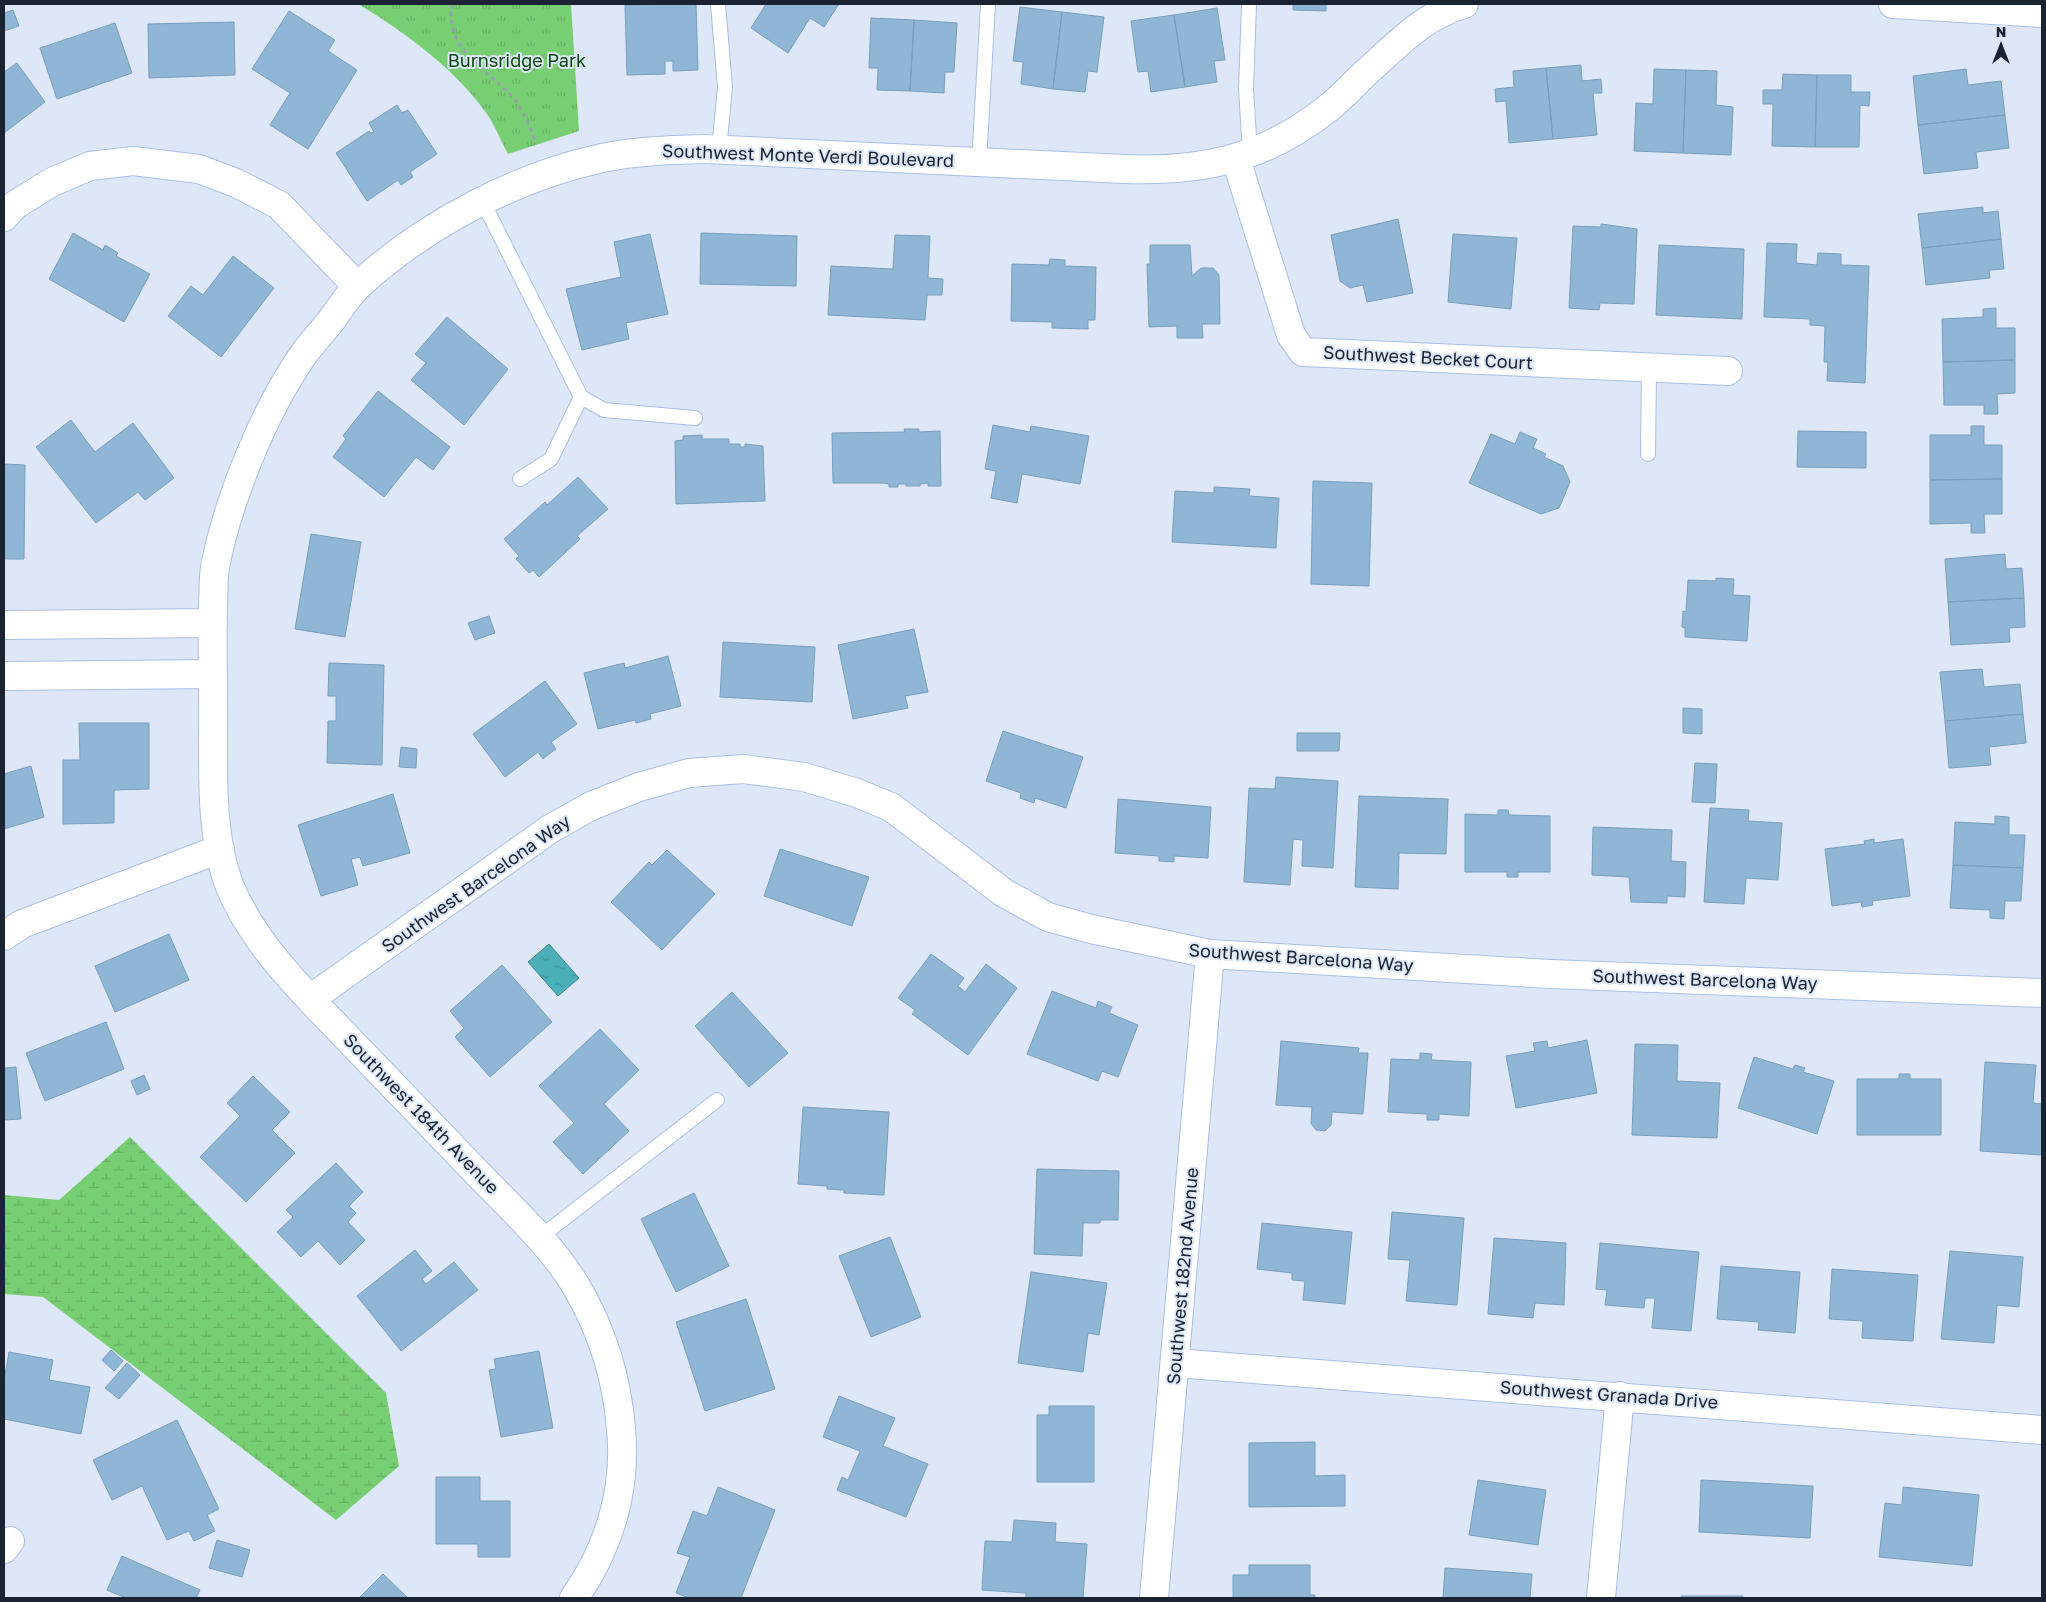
<svg xmlns="http://www.w3.org/2000/svg" width="2046" height="1602" viewBox="0 0 2046 1602" font-family="'Golos Text',sans-serif">
	<style>
		.wetland { fill: url(#wetland-marsh) }
		.park { fill: url(#park-tufts) }
		.water { fill: url(#water-ripples); stroke: #3d8690 }
		.building { fill: #90b6d6; stroke: #789ebd }
		.lines { fill: none; stroke-linecap: round; stroke-linejoin: round }
		.lane-casing { stroke: #a9bee6; stroke-width: 16 }
		.street-casing { stroke: #a9bee6; stroke-width: 30 }
		.path { stroke: #97a0af; stroke-width: 3; stroke-dasharray: 4 4; stroke-linecap: butt }
		.lane { stroke: #fff; stroke-width: 14 }
		.street { stroke: #fff; stroke-width: 28 }
		.labels { text-anchor: middle; stroke-width: 4; stroke-linejoin: round; paint-order: stroke }
		.park-label { font-size: 18px; fill: #08490a; stroke: #dee7f7 }
		.street-label { font-size: 18px; fill: #1b2332; stroke: #dee7f7 }
	</style>
	<defs>
		<pattern id="wetland-marsh" width="20" height="14" patternUnits="userSpaceOnUse" patternTransform="scale(1.25)"><rect width="20" height="14" fill="#78ce73"/><path d="M1 5h8M5 5V1M11 12h8M15 12V8" fill="none" stroke="#67b164"/></pattern>
		<pattern id="park-tufts" width="24" height="20" patternUnits="userSpaceOnUse" patternTransform="scale(1.25)"><rect width="24" height="20" fill="#78ce73"/><path d="M3 7l-1-3M5 7V3M7 7l1-3M15 17l-1-3M17 17v-4M19 17l1-3" fill="none" stroke="#67b164"/></pattern>
		<pattern id="water-ripples" width="26" height="14" patternUnits="userSpaceOnUse" patternTransform="scale(1.25)"><rect width="26" height="14" fill="#4cb0b9"/><path d="M2 4q2-2 4 0t4 0M15 11q2-2 4 0t4 0" fill="none" stroke="#3e8f97"/></pattern>
	</defs>
	<rect width="100%" height="100%" fill="#dee7f7"/>
	<!-- wetland -->
	<path class="wetland" d="M130,1137L386,1393L399,1466L336,1520L43,1297L4,1294V1195L59,1200Z"/>
	<!-- park -->
	<path class="park" d="M358,4H571L579,131L508,154C502,143 497,131 491,120C460,72 406,33 358,4Z"/>
	<!-- water -->
	<path class="water" d="M549,944L579,978L558,996L528,962Z"/>
	<!-- building -->
	<path class="building" d="M696,4L698,70L673,71V61H665V74L627,75L625,5Z
		M766,4H839L824,27L810,18L788,53L751,28Z
		M1293,4H1326V11L1293,10Z
		M1020,7L1062,12L1053,89L1021,84L1023,62L1013,61Z
		M1217,8L1225,60L1214,61L1217,82L1185,87L1174,15Z
		M13,10L19,26L4,31V13Z
		M289,11L335,40L328,51L357,70L308,149L270,125L290,93L252,69Z
		M1062,12L1104,17L1097,72L1088,71L1085,92L1053,89Z
		M1174,15L1185,87L1151,92L1148,71L1138,72L1131,21Z
		M871,18L914,20L910,91L877,90L878,68H869Z
		M914,20L957,23L954,72H945L944,93L910,91Z
		M234,22L235,75L149,78L148,24Z
		M115,23L132,73L57,99L40,48Z
		M17,63L45,102L4,133V72Z
		M1581,65L1582,81L1601,79L1602,93H1593L1597,135L1553,139L1546,68Z
		M1546,68L1553,139L1509,143L1506,101L1496,102L1495,89L1514,87L1513,71Z
		M1654,69L1686,70L1683,153L1634,151L1636,103L1653,104Z
		M1966,69L1968,85L2001,81L2005,115L1918,125L1913,76Z
		M1686,70L1717,71L1716,105L1733,107L1731,155L1683,153Z
		M1783,74L1817,75L1815,147L1772,146L1773,104H1763V90H1782Z
		M1817,75H1851V92H1870L1869,106L1860,105L1859,147H1815Z
		M397,105L402,113L408,110L437,154L410,172L413,177L401,185L398,180L367,201L336,153L369,131L371,133L374,132L369,123Z
		M2005,115L2009,148L1976,152L1978,168L1924,174L1918,125Z
		M1983,207V213L1998,211L2001,239L1922,248L1918,214Z
		M1398,219L1413,293L1367,302L1363,285L1350,288L1340,281L1331,235Z
		M1601,224L1637,229L1634,304L1600,303L1599,310L1569,308L1573,226L1601,227Z
		M73,233L103,250L105,245L118,253L116,256L150,274L124,322L49,279Z
		M701,233L797,236L796,286L700,284Z
		M650,234L668,314L626,323L629,339L582,350L566,289L621,277L614,242Z
		M1453,234L1517,238L1511,309L1448,302Z
		M895,235L930,236L928,278L943,279L942,295H927L925,320L828,315L831,266L893,269Z
		M2001,239L2004,269L1989,270L1990,278L1926,285L1922,248Z
		M1767,243L1797,244L1796,263L1817,265L1818,253L1841,254V265L1869,266L1865,383L1827,381L1828,362H1824L1825,326L1810,325V319L1764,317Z
		M1150,245H1190L1192,276L1201,268H1213L1219,275L1220,324H1202L1203,338H1177V326L1149,327L1147,264H1150Z
		M1659,245L1744,249L1742,319L1656,315Z
		M233,256L274,288L221,357L168,316L191,286L203,295Z
		M1050,259L1065,260V266L1096,267L1095,320H1088V329L1052,328V322L1011,321L1012,264L1049,265Z
		M1996,308V328H2015V360L1943,362L1942,319L1983,317V309Z
		M447,317L508,369L464,425L411,380L426,363L415,354Z
		M2015,360V393L1997,394L1998,414H1984V405H1944L1943,362Z
		M378,391L450,447L433,470L416,457L384,497L333,457L346,439L343,436Z
		M71,420L95,452L133,423L174,478L145,500L138,492L96,523L36,447Z
		M993,425L1030,432L1031,426L1089,436L1080,484L1022,474L1017,503L991,498L996,471L985,469Z
		M1971,426H1984V445H2002V479L1930,480V435H1971Z
		M904,429H919V432L940,431L941,486H928V483L920,484V486H906V484H898V487H889V484L883,483H833L832,433L905,432Z
		M1798,431L1866,432V468L1797,467Z
		M1520,432L1537,439L1533,448L1546,454L1544,457L1563,466L1570,482L1559,508L1541,514L1469,483L1491,434L1515,444Z
		M702,435V439H729V444H740V447H745V444L763,446L765,501L676,504L675,441L683,440V436Z
		M4,464L25,465L24,559H4Z
		M578,477L608,509L577,536L580,539L539,577L533,570L529,573L516,559L519,556L504,539L545,502L547,505Z
		M2002,479V514H1984L1985,533H1971V523L1930,524V480Z
		M1313,481L1372,483L1369,586L1311,584Z
		M1214,487L1250,489L1249,496L1279,498L1276,548L1172,542L1175,491L1214,493Z
		M311,534L361,542L345,637L295,629Z
		M2005,554L2006,569L2022,568L2024,598L1948,602L1945,559Z
		M1716,578L1734,579L1733,595L1750,596L1747,641L1685,637V628L1682,627L1683,611L1686,612L1688,580L1716,581Z
		M2024,598L2025,627L2009,628L2010,642L1951,645L1948,602Z
		M489,616L495,633L475,640L468,623Z
		M914,629L928,692L905,696L908,708L853,719L838,645Z
		M723,642L815,647L812,702L720,697Z
		M668,656L681,706L650,714L651,719L636,723L635,720L598,729L584,673L624,663L625,668Z
		M329,663L384,665L382,765L327,763L328,721H336V696H328Z
		M1982,669L1984,687L2020,684L2023,714L1945,721L1940,672Z
		M545,681L577,724L551,742L556,749L553,751L543,759L538,752L505,777L473,734Z
		M1683,708L1702,709V734L1683,733Z
		M2023,714L2026,743L1989,747L1991,765L1949,768L1945,721Z
		M79,723H149V789L114,790V823L63,824V760H80Z
		M1003,731L1083,757L1066,808L1035,798L1034,803L1020,798L1021,793L986,781Z
		M1297,733H1340L1339,751H1297Z
		M401,747L417,749L416,768L399,767Z
		M1695,763L1717,764L1715,803L1692,802Z
		M31,766L44,817L4,829V774Z
		M1276,777L1338,781L1333,868L1302,866L1303,840L1293,839L1290,885L1244,882L1249,788L1275,789Z
		M393,794L410,853L363,866L360,857L351,859L358,885L321,896L298,825Z
		M1359,796L1448,799L1446,854L1399,853L1398,889L1355,887Z
		M1118,799L1211,807L1208,858L1174,856V862L1159,861V856L1115,853Z
		M1710,808L1749,810L1748,821L1782,823L1778,880L1746,878L1744,904L1704,902Z
		M1498,810H1508L1509,815L1550,816V872H1518V877H1507V872H1465V814L1498,815Z
		M1995,816L2009,817V835H2025L2023,868L1953,865L1955,822L1995,824Z
		M1593,827L1672,830L1671,861L1686,862L1685,897L1667,896V903L1631,902L1629,877L1592,875Z
		M1874,839V843L1903,839L1910,896L1872,901L1873,905L1862,907L1861,902L1832,906L1825,849L1865,844L1864,841Z
		M780,849L869,877L852,926L764,896Z
		M667,850L715,894L662,950L611,902L649,862L652,865Z
		M1953,865L2023,868L2021,901H2005L2004,919L1990,918V910L1950,908Z
		M169,934L189,980L115,1012L95,966Z
		M931,954L964,978L958,986L965,992L986,964L1017,988L968,1055L912,1014L915,1010L898,998Z
		M502,965L552,1022L490,1077L455,1037L464,1028L450,1011Z
		M1052,991L1096,1008L1098,1001L1112,1007L1109,1013L1138,1025L1118,1077L1102,1071L1098,1081L1027,1054Z
		M732,992L788,1053L749,1087L695,1026Z
		M106,1022L124,1069L45,1101L26,1053Z
		M600,1029L639,1070L604,1104L629,1131L583,1174L553,1142L574,1123L539,1086Z
		M1587,1040L1597,1093L1516,1108L1506,1056L1535,1051L1533,1043L1547,1041L1548,1048Z
		M1281,1041L1359,1048L1358,1053H1368L1363,1114L1332,1112L1331,1125L1325,1131L1316,1130L1311,1123L1312,1107L1276,1105Z
		M1635,1044L1678,1045L1677,1081L1720,1083L1717,1138L1632,1135Z
		M1420,1053L1432,1054L1431,1060L1471,1062L1469,1116L1439,1114V1120H1427V1114L1388,1112L1391,1059L1420,1060Z
		M1754,1057L1793,1069L1795,1065L1805,1068L1803,1072L1834,1081L1817,1134L1738,1108Z
		M1985,1062L2036,1065L2033,1103L2042,1104V1155L1980,1151Z
		M16,1067L21,1119L4,1120V1068Z
		M1899,1074H1910V1079H1941V1135H1857V1079H1899Z
		M144,1075L150,1089L137,1095L131,1081Z
		M253,1076L290,1112L272,1130L295,1153L246,1202L200,1157L240,1116L227,1103Z
		M803,1107L889,1112L884,1195L844,1193V1190L827,1189V1186L798,1184Z
		M336,1163L363,1192L349,1206L356,1213L348,1222L365,1240L340,1265L318,1241L301,1257L277,1232L293,1217L286,1210Z
		M1037,1169L1119,1171L1118,1220H1100V1223H1083L1082,1256L1034,1254Z
		M694,1193L729,1266L676,1292L641,1219Z
		M1392,1212L1464,1218L1457,1305L1406,1301L1410,1260L1388,1259Z
		M1262,1223L1352,1232L1345,1304L1303,1300L1305,1281L1292,1280V1273L1257,1269Z
		M890,1237L921,1317L871,1337L839,1256Z
		M1494,1238L1566,1243L1564,1305L1535,1303L1533,1318L1488,1314Z
		M1600,1243L1699,1252L1691,1331L1652,1328L1655,1298H1645L1644,1308L1605,1305L1607,1290L1596,1289Z
		M415,1250L432,1271L422,1279L426,1284L454,1262L478,1290L401,1351L357,1296Z
		M1950,1251L2023,1257L2019,1307L1997,1305L1994,1343L1941,1339Z
		M1721,1266L1800,1272L1795,1333L1758,1330L1759,1322L1717,1319Z
		M1832,1269L1918,1275L1913,1341L1862,1338L1863,1321L1829,1319Z
		M1031,1272L1107,1283L1099,1335L1088,1333L1083,1372L1018,1363Z
		M746,1299L775,1389L705,1411L676,1322Z
		M111,1350L123,1361L114,1371L102,1360Z
		M539,1351L553,1428L501,1437L489,1370L496,1369L494,1359Z
		M9,1352L53,1360L49,1380L90,1387L81,1434L4,1419V1380Z
		M127,1363L140,1375L119,1399L105,1388Z
		M839,1396L895,1418L883,1446L928,1464L906,1517L837,1490L842,1477L848,1480L860,1451L823,1437Z
		M1049,1406H1094V1482H1037V1415H1049Z
		M177,1420L219,1509L207,1515L215,1531L194,1541L189,1531L167,1540L142,1486L112,1500L93,1460Z
		M1315,1442V1476L1345,1475V1506L1249,1507V1443Z
		M436,1477H480V1501H510V1557H478V1544H436Z
		M1478,1480L1546,1490L1538,1545L1469,1535Z
		M1701,1480L1813,1486L1810,1538L1699,1532Z
		M718,1487L775,1510L741,1598H689L676,1593L690,1557L677,1553L693,1511L707,1516Z
		M1903,1487L1979,1495L1972,1566L1879,1557L1885,1503L1902,1505Z
		M1014,1520L1056,1523L1055,1542L1087,1544L1083,1598H1026V1593L982,1590L985,1541L1012,1542Z
		M217,1540L250,1550L242,1577L209,1568Z
		M122,1556L200,1590L196,1598H126L107,1590Z
		M1249,1565H1310V1595H1315V1598H1233V1575H1249Z
		M1445,1568L1532,1574L1530,1598H1443Z
		M383,1574L408,1598H359Z
		M1681,1596H1743V1598H1681Z"/>
	<g class="lines">
		<defs>
			<path id="lane" d="M718,4L725,87L719,150
				M1249,4L1246,89L1250,153
				M979,163L988,4
				M483,202L581,397L604,410L695,418
				M1648,454L1649,368
				M520,479L551,459L581,397
				M539,1238L717,1100"/>
			<path id="street" d="M1893,4L2042,13
				M1236,159L1291,335L1303,352L1728,371
				M4,217L15,205L52,182L90,166L133,161L199,169L236,183L279,205L357,286
				M4,625L213,623
				M4,676L213,674
				M4,936L22,924L220,849
				M310,999L550,829L591,806L639,787L689,773L743,769L804,777L857,793L891,807L1004,893L1048,917L1091,929L1210,954L1550,974L2042,993
				M1176,1363L2042,1430
				M4,1549L10,1541
				M574,1598C609,1549 627,1489 621,1429C617,1378 602,1330 576,1286C552,1246 515,1212 483,1179C433,1127 382,1074 332,1022C293,982 252,939 230,887C208,831 214,758 213,699C213,667 212,636 213,604C214,592 213,579 215,567C228,500 263,414 301,358C310,345 321,333 331,321C340,308 349,294 360,284C426,224 515,177 602,158C636,151 670,150 705,149L1124,169C1202,172 1264,159 1327,109C1343,97 1356,81 1371,68C1402,40 1424,16 1464,4
				M1154,1598L1210,954
				M1601,1598L1620,1396"/>
		</defs>
		<!-- lane casing -->
		<use href="#lane" class="lane-casing"/>
		<!-- street casing -->
		<use href="#street" class="street-casing"/>
		<!-- path -->
		<path class="path" d="M451,4C448,56 485,65 514,99C524,111 530,128 536,143"/>
		<!-- lane -->
		<use href="#lane" class="lane"/>
		<!-- street -->
		<use href="#street" class="street"/>
	</g>
	<g class="labels">
		<!-- park labels -->
		<g class="park-label">
			<text x="517" y="67">Burnsridge Park</text>
		</g>
		<!-- street labels -->
		<g class="street-label">
			<text transform="translate(808 156) rotate(2)" y="6">Southwest Monte Verdi Boulevard</text>
			<text transform="translate(1428 358) rotate(3)" y="6">Southwest Becket Court</text>
			<text transform="translate(476 884) rotate(-35)" y="6">Southwest Barcelona Way</text>
			<text transform="translate(1301 958) rotate(4)" y="6">Southwest Barcelona Way</text>
			<text transform="translate(1705 980) rotate(2)" y="6">Southwest Barcelona Way</text>
			<text transform="translate(421 1114) rotate(46)" y="6">Southwest 184th Avenue</text>
			<text transform="translate(1183 1276) rotate(-85)" y="6">Southwest 182nd Avenue</text>
			<text transform="translate(1609 1395) rotate(4)" y="6">Southwest Granada Drive</text>
		</g>
	</g>
	<!-- border -->
	<rect width="2046" height="1602" fill="none" stroke="#1b2332" stroke-width="10"/>
	<!-- north arrow -->
	<g transform="translate(2001 45)" stroke="#dee7f7" stroke-width="4" paint-order="stroke">
	<path d="M0-4L9 19L0 12L-9 19Z" fill="#1b2332"/>
	<text y="-8" font-size="14" font-weight="bold" text-anchor="middle" fill="#1b2332">N</text>
	</g>
</svg>
